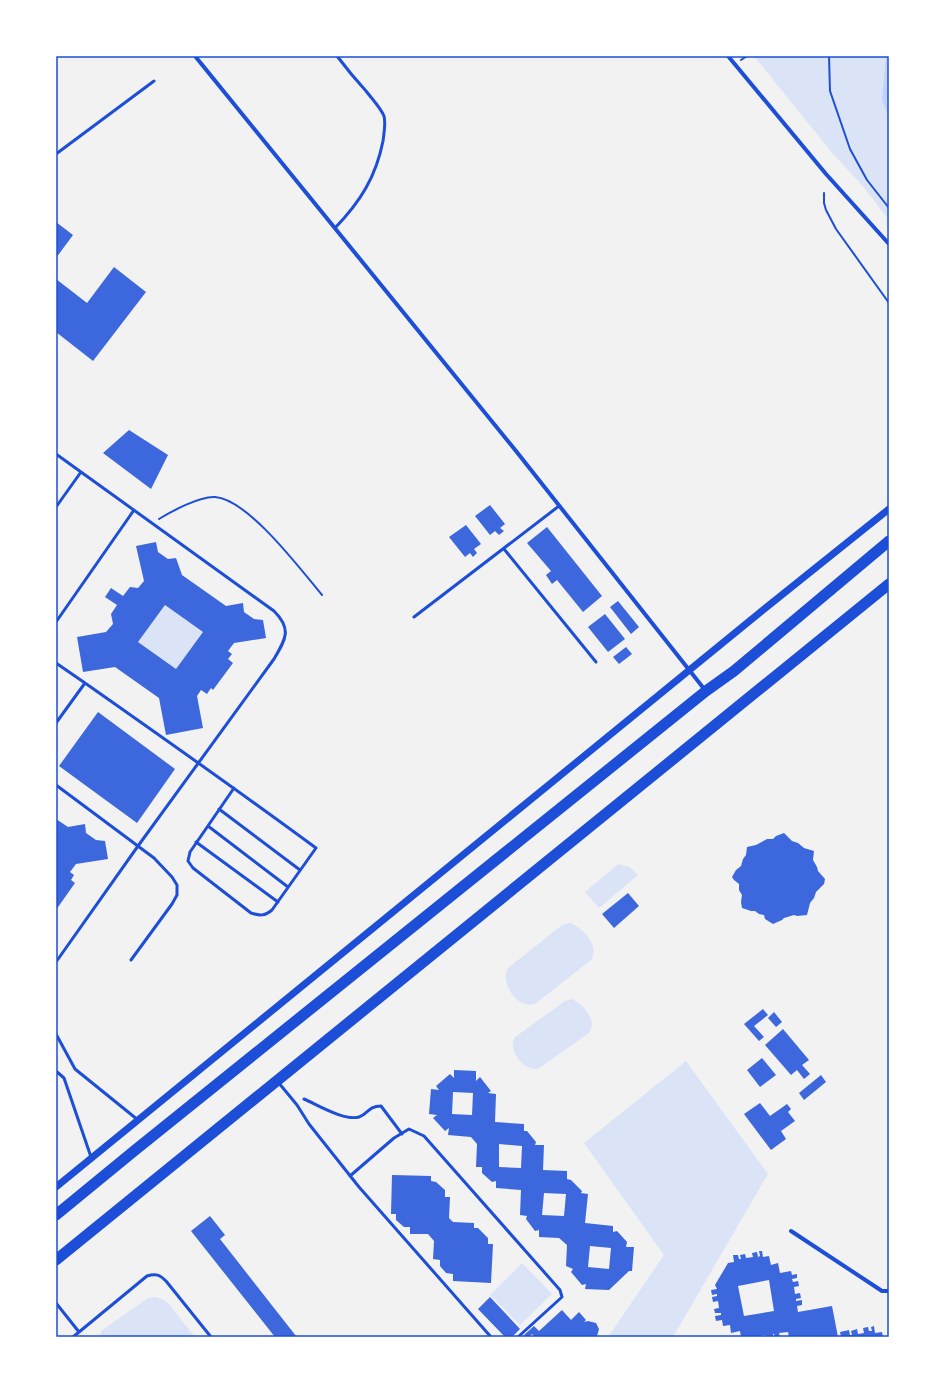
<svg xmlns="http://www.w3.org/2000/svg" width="945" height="1393" viewBox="0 0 945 1393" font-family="Manrope,sans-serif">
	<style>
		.green { fill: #dbe4f7 }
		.water { fill: #bfd3fe }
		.building { fill: #3d67dc; fill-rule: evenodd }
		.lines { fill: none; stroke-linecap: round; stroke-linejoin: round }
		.path { stroke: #1d4ed8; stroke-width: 2 }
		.service { stroke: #1d4ed8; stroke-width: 3 }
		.minor { stroke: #1d4ed8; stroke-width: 4 }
		.tertiary { stroke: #1d4ed8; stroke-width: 7 }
		.trunk { stroke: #1d4ed8; stroke-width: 11 }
		.neatline { fill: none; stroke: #1d4ed8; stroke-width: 1.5 }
	</style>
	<rect width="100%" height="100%" fill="#f2f2f2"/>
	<!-- green -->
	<path class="green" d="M754,56H889V220L861,184L833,154Z
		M165,605L203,632L176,669L138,642Z
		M618,864L630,867L638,875L599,908L585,892Z
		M570,923C583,928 600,945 591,960L535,1004C531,1005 526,1005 522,1003C511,997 501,980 508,968L562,925Z
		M572,999C583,1004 598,1020 589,1033L538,1069C523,1071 507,1050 515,1037L565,1001Z
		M686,1061L768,1174L673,1337H608L664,1255L584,1143Z
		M522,1263L552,1294L520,1325L490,1295Z
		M155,1297L162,1299L168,1303L195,1337H100L101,1331L142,1302L148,1298Z"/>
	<!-- water -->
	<path class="water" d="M886,56H889V118L882,100Z"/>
	<!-- building -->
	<path class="building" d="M56,222L73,235L56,258Z
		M114,267L146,292L93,361L56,332V279L87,303Z
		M129,430L168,455L151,489L103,453Z
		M490,505L505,524L500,528L504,531L499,535L495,531L490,535L475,516Z
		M466,525L481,544L474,549L477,553L473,557L470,553L465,557L449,537Z
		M547,527L602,596L583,612L557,580L552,584L546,575L551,571L527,543Z
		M156,542L158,552L168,559L176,558L182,575L226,606L243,603L244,612L254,619L263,620L266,638L234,643L228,651L232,654L228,659L233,663L213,690L211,688L207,694L201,690L197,696L203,728L166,735L159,698L115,667L83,672L77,637L106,632L113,624L111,614L117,605L105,597L111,588L123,596L130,587L138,588L144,581L136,546ZM165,605L203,632L176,669L138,642Z
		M618,601L639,627L631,634L610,607Z
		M605,614L625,639L608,652L588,627Z
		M626,647L632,654L619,664L613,657Z
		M98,712L175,769L137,823L59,766Z
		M56,819L68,827L85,824L86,833L96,840L105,841L108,859L76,864L70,872L74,875L71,880L75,883L56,910Z
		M784,833L792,841L798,843L804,848L814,851L813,860L817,867L818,871L825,879L824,884L816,892L814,898L810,903L807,915L797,916L794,915L784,918L782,920L773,924L765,919L764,915L759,914L755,911H751L742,908L741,902L742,895L739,890V884L734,880L732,877L736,870L741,866L743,859L746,855L747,847L756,845L767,839H773L776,836Z
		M628,893L639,906L614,928L602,914Z
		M763,1009L768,1015L754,1026L764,1037L759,1041L744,1024Z
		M774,1012L782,1022L776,1027L768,1018Z
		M783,1029L809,1060L802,1065L810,1074L804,1079L797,1070L791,1075L765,1045Z
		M762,1058L776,1075L760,1087L747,1070Z
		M454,1070L476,1071V1081L480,1077L491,1091L488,1093L496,1094L495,1122L524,1124V1131H527L536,1142L535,1145H544L543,1170L567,1171V1179L571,1180L582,1191L581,1193L588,1194L585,1223L613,1226V1232L617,1231L627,1242L626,1247H634L632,1271H629L609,1290L585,1289L586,1284L582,1285L571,1272L573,1269L566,1266L567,1245L559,1238L539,1237V1230L535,1231L526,1219L527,1216L520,1215L521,1190L496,1188V1181L492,1182L482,1173V1167H476L477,1144L471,1137L448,1135L449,1128L445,1131L433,1118L437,1115L429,1114L431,1089L439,1090L436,1086L450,1074L454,1078ZM453,1092L473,1093L472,1115L452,1114ZM499,1144L522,1146L521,1168L499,1167ZM544,1193L566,1194L564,1216L542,1215ZM590,1246L611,1248L609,1269L588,1267Z
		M821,1075L826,1082L804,1100L799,1093Z
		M760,1103L770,1116L787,1104L791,1109L788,1112L795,1121L781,1131L786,1139L771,1150L744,1114Z
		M392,1175L431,1176V1181L436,1182L445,1190V1197H450L449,1218L453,1222L474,1223V1228H478L488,1238V1244H493L491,1283L453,1281V1274L446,1273L440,1266V1260L433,1259L434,1241L428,1234H410V1227H404L396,1220V1214H391Z
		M210,1216L225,1235L220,1239L296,1336L294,1337H275L191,1231Z
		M759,1251H762L763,1257L769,1256L771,1265L778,1263L780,1273L791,1271L792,1275L797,1274V1278L792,1279L793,1282L798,1281L799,1286L794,1287L795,1294L800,1293L801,1298L796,1299V1301L802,1300V1305L797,1306L798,1312L832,1306L838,1337H789L788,1332L779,1333L780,1337H775L774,1334H773V1337H766V1335L760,1336L761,1337H741L740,1331L731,1333L730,1325L723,1326L722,1320L716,1321L715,1316L721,1315V1313H715L714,1309L719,1308L718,1301L713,1302L712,1297L717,1296V1294L712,1295L711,1290L717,1289L715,1285L728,1263L734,1262L733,1255H738L739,1259H741L740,1255L745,1254L746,1258L753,1257L752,1253L757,1252L758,1257L760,1256ZM769,1280L774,1311L744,1316L738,1286Z
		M490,1297L520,1329L512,1337H505L478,1309Z
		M562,1310L571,1320L579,1312L586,1320L584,1322L588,1321L596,1323L599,1329L597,1336L533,1337L534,1336L532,1334L529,1337H525L524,1335L534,1326L539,1331Z
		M874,1326L875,1333L882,1332L883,1337H841L840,1332L849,1330L850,1335H852L851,1331L857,1329L858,1334L864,1333L863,1328L868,1327L869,1331H872L871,1327Z"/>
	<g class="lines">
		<!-- path -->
		<path class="path" d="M829,56L830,91L850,149L867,180L889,208
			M741,60L747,56
			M824,193V203L826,210L836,229L889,303
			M159,519C172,511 200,496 215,497C248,499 301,570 322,595"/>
		<!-- service -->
		<path class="service" d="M56,154L154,81
			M335,228C360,202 376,177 383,141C384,133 386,124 384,116C380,107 372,99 366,91C356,80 346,68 337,56
			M56,454L274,611C292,629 286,639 274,659L138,846L56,962
			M56,507L81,472
			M504,549L596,662
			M414,617L559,506
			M56,622L134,510
			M56,663L85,683L56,723
			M85,683C162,737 240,792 316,848L272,910C265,916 260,916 251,913L193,868L188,861L190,852L234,788
			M56,785L154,858L172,877L177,885V895L172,904L131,960
			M219,809L300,870
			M208,826L288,887
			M196,842L278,902
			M56,1034L75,1069L138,1120
			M56,1071L64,1078L91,1157
			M278,1082L297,1105L309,1124L359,1187L491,1337
			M304,1099C318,1105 344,1121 359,1117C368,1114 368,1106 381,1106L402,1134
			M350,1176L394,1138L409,1129L424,1136L560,1290L562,1297L518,1337
			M56,1303L79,1332
			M73,1337L147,1276C156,1273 160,1275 166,1281L211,1337"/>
		<!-- minor -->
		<path class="minor" d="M195,56L516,451L705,690
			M728,56L826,174L889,244
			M791,1231L882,1291H889"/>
		<!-- tertiary -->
		<path class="tertiary" d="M56,1187L763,610L889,509"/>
		<!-- trunk -->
		<path class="trunk" d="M56,1215L134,1151L706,691L734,671L889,541
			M56,1260L889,584"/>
	</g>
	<!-- border -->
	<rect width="945" height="1393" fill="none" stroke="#ffffff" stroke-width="114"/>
	<rect x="57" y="57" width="831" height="1279" class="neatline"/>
</svg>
